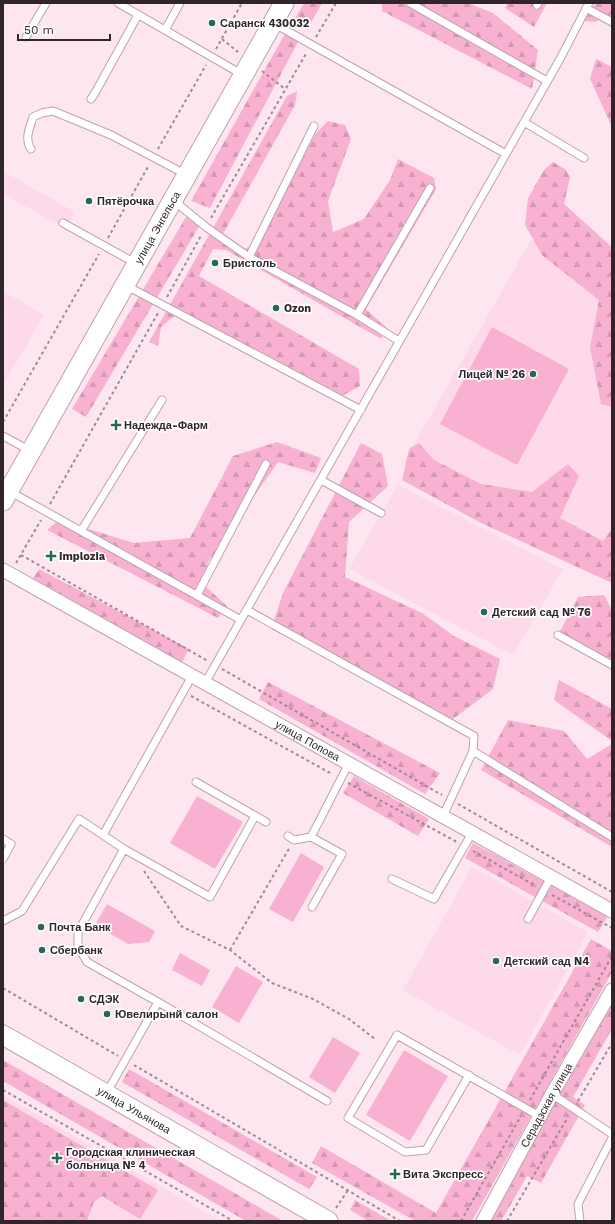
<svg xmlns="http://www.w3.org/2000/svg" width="615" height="1224" viewBox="0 0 615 1224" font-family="'Work Sans',sans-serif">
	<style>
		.built { fill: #fed9e9 }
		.forest { fill: url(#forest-firs) }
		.park { fill: #f8b1d1 }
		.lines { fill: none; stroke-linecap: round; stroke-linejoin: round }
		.lane-casing { stroke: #bea2ae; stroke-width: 9 }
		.street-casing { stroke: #bea2ae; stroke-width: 15 }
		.secondary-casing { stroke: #bea2ae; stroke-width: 21 }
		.path { stroke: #9d8b93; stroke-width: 2; stroke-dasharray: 3 3; stroke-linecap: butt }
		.lane { stroke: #fff; stroke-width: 7 }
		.street { stroke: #fff; stroke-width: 13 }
		.secondary { stroke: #fff; stroke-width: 19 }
		.poi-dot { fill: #266858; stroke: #fff; stroke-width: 1.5 }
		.labels { text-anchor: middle; stroke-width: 3.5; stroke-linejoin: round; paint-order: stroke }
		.poi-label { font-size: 11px; font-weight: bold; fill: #30252a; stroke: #fff; text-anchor: start }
		.street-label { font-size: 11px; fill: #30252a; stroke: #fff }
	</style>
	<defs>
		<pattern id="forest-firs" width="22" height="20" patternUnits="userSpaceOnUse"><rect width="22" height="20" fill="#f8b1d1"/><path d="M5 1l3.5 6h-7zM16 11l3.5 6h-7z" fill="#d598b4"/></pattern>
	</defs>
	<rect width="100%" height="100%" fill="#fee6f0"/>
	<!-- built -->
	<path class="built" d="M3,171L75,212L66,229L3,194Z
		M531,240L612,287V580L404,462Z
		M3,291L44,315L3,385Z
		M398,485L563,569L513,655L349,569Z
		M472,867L588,932L520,1055L403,990Z
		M3,1095L221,1221H3Z"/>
	<!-- forest -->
	<path class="forest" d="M304,3H322L308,28L294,20Z
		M389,3H468L493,13L538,50L532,89L382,11V4Z
		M507,3H547L534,27L505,8Z
		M596,3H612V15L595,22L584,21Z
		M286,32L299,40L210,208L191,201Z
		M596,59L612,67V127L590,79Z
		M297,91L295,105L223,234L245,249L259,241L316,133L328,121L345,125L351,139L328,201L333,232L364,219L390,180L398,159L434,178L436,189L366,309L388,329L381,339L226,250L213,249L199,276L359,369L360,386L335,400L178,313L161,327L158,346L149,342L287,96Z
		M553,162L565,169L570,177L564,204L612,247V407L601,404L590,347L599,300L542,255L525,225L528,198L544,170Z
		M186,217L200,225L86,417L72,409Z
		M277,442L321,458L315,473L278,462L208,562L204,585L227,606L218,618L47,530L59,520L134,543L190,538L233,456Z
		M361,443L382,454L388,486L349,522L345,577L422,613L454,636L500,659L493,689L449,722L271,629L283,593Z
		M419,443L434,460L481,484L532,492L568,464L579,476L560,518L603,541L612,529V583L481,523L402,480L409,449Z
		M39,569L189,649L181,664L33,578Z
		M604,595L612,610V666L558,635L578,597Z
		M559,680L612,709V741L554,700Z
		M268,682L440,773L425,794L259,699Z
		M508,720L564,731L587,759L612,744V847L481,770Z
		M354,776L429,819L418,836L343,793Z
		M473,843L608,916L598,932L465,858Z
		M591,939L612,951V972L472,1221H415L312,1163L321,1146L436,1213Z
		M612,999V1029L573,1097L585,1105L541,1183L527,1176L501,1221H490Z
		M3,1060L283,1221H246L3,1081Z
		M129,1069L317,1177L309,1189L122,1082Z
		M3,1100L158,1190L140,1219L102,1196L94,1202L87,1221H3Z
		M355,1200L391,1221H368L350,1210Z"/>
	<!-- park -->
	<path class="park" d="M492,327L569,369L517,465L440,424Z
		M197,796L243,822L215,869L170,843Z
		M301,853L324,867L293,922L269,909Z
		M107,904L155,931L149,942L128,944L95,925Z
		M180,953L210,970L202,986L172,970Z
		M236,966L263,982L239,1023L212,1007Z
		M333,1037L360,1053L335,1093L309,1077Z
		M404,1050L448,1076L410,1141L366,1115Z"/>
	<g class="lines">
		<defs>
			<path id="lane" d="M118,3L243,75
				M410,3L547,81
				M537,5L538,3
				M586,8L612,22
				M273,23L506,154
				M165,30L180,3
				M26,37L46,3
				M91,99L95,93L138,15
				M524,122L584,158
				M31,149C24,138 30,128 33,117L42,113L53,111L111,135L187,175
				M173,200L206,227L249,257L357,315L399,341
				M63,223L137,264
				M249,257L314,126
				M125,285L361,410
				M357,315L430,188
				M3,436L31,451
				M321,480L381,513
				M9,491L241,620
				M81,531L162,400
				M197,595L266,464
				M247,610L474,736L473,751L612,837
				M558,635L612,665
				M205,683L560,59L589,3
				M196,782L266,822
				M443,816L473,751
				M103,835L192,676
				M288,836L294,840L311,837
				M3,839L11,844L3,859
				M124,849L210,897L255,816
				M392,879L434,899L472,833
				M312,907L342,854L311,837L348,765
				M528,919L551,877
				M3,921L22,911L79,819L124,849L78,932V946L87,962L158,1002
				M469,1075L426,1150L405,1152L348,1118L397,1035L541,1117
				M106,1094L158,1002L327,1101
				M552,1094L612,1134
				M580,1221L578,1204L612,1138"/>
			<g id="street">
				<path id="s1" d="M3,570L612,911"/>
				<path id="s2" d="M483,1221L552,1094L612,990"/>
			</g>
			<g id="secondary">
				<path id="s3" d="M3,501L284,3"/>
				<path id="s4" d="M3,1035L328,1221"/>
			</g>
		</defs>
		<!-- lane casing -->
		<use href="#lane" class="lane-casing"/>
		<!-- street casing -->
		<use href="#street" class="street-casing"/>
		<!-- secondary casing -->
		<use href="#secondary" class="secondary-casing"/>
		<!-- path -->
		<path class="path" d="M316,37L336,3
			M222,39L238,52
			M216,49L242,3
			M262,71L285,89
			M158,149L206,65
			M211,218L307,52
			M108,238L149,165
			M167,297L202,234
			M3,422L99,254
			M50,504L158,313
			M21,555L208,661
			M16,563L41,520
			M222,669L442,795
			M191,696L332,774
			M348,783L457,842
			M458,804L612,892
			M473,851L536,886
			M144,871L181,926L230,950L272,983L313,999L349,1019L375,1039
			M552,895L612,928
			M230,950L290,847
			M3,988L118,1056
			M134,1065L400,1221
			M3,1090L233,1221
			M530,1100L612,956
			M578,1101L612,1043
			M336,1208L348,1190
			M461,1221L521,1116
			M507,1221L568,1117"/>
		<!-- lane -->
		<use href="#lane" class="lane"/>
		<!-- street -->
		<use href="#street" class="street"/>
		<!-- secondary -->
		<use href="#secondary" class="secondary"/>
	</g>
	<!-- markers -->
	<g class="poi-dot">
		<circle cx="212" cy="23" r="4"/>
		<circle cx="89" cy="201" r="4"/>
		<circle cx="215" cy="263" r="4"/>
		<circle cx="276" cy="308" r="4"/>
		<circle cx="533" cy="374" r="4"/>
		<path d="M114 419h4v4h4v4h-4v4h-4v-4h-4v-4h4z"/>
		<path d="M49 550h4v4h4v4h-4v4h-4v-4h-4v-4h4z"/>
		<circle cx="484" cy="612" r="4"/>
		<circle cx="41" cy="927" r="4"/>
		<circle cx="42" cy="950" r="4"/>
		<circle cx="496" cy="961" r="4"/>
		<circle cx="81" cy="999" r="4"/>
		<circle cx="107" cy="1014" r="4"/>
		<path d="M55 1152h4v4h4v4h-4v4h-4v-4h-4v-4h4z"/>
		<path d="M393 1168h4v4h4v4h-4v4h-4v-4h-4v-4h4z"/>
	</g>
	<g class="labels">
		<!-- poi labels -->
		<g class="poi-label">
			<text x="220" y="27">Саранск 430032</text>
			<text x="97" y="205">Пятёрочка</text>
			<text x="223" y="267">Бристоль</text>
			<text x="284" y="312">Ozon</text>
			<text x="525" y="378" text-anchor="end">Лицей № 26</text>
			<text x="124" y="429">Надежда-Фарм</text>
			<text x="59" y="560">Implozia</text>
			<text x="492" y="616">Детский сад № 76</text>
			<text x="49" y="931">Почта Банк</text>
			<text x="50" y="954">Сбербанк</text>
			<text x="504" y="965">Детский сад N4</text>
			<text x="89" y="1003">СДЭК</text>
			<text x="115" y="1018">Ювелирынй салон</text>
			<text x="66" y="1156">Городская клиническая<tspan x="66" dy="13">больница № 4</tspan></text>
			<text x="403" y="1178">Вита Экспресс</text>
		</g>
		<!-- street labels -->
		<g class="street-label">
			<text dy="4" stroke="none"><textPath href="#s3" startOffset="314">улица Энгельса</textPath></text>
			<text dy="4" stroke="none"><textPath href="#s1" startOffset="349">улица Попова</textPath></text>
			<text dy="4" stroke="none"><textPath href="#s2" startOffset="132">Серадзская улица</textPath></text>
			<text dy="4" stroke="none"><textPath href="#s4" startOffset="151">улица Ульянова</textPath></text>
		</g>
	</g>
	<!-- border -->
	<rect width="615" height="1224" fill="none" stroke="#30252a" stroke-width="8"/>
	<!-- scale -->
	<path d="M18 34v6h92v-6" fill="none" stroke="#30252a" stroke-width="2"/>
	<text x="24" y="34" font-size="12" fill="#30252a" stroke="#ffffff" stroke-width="3" paint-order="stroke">50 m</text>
</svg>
